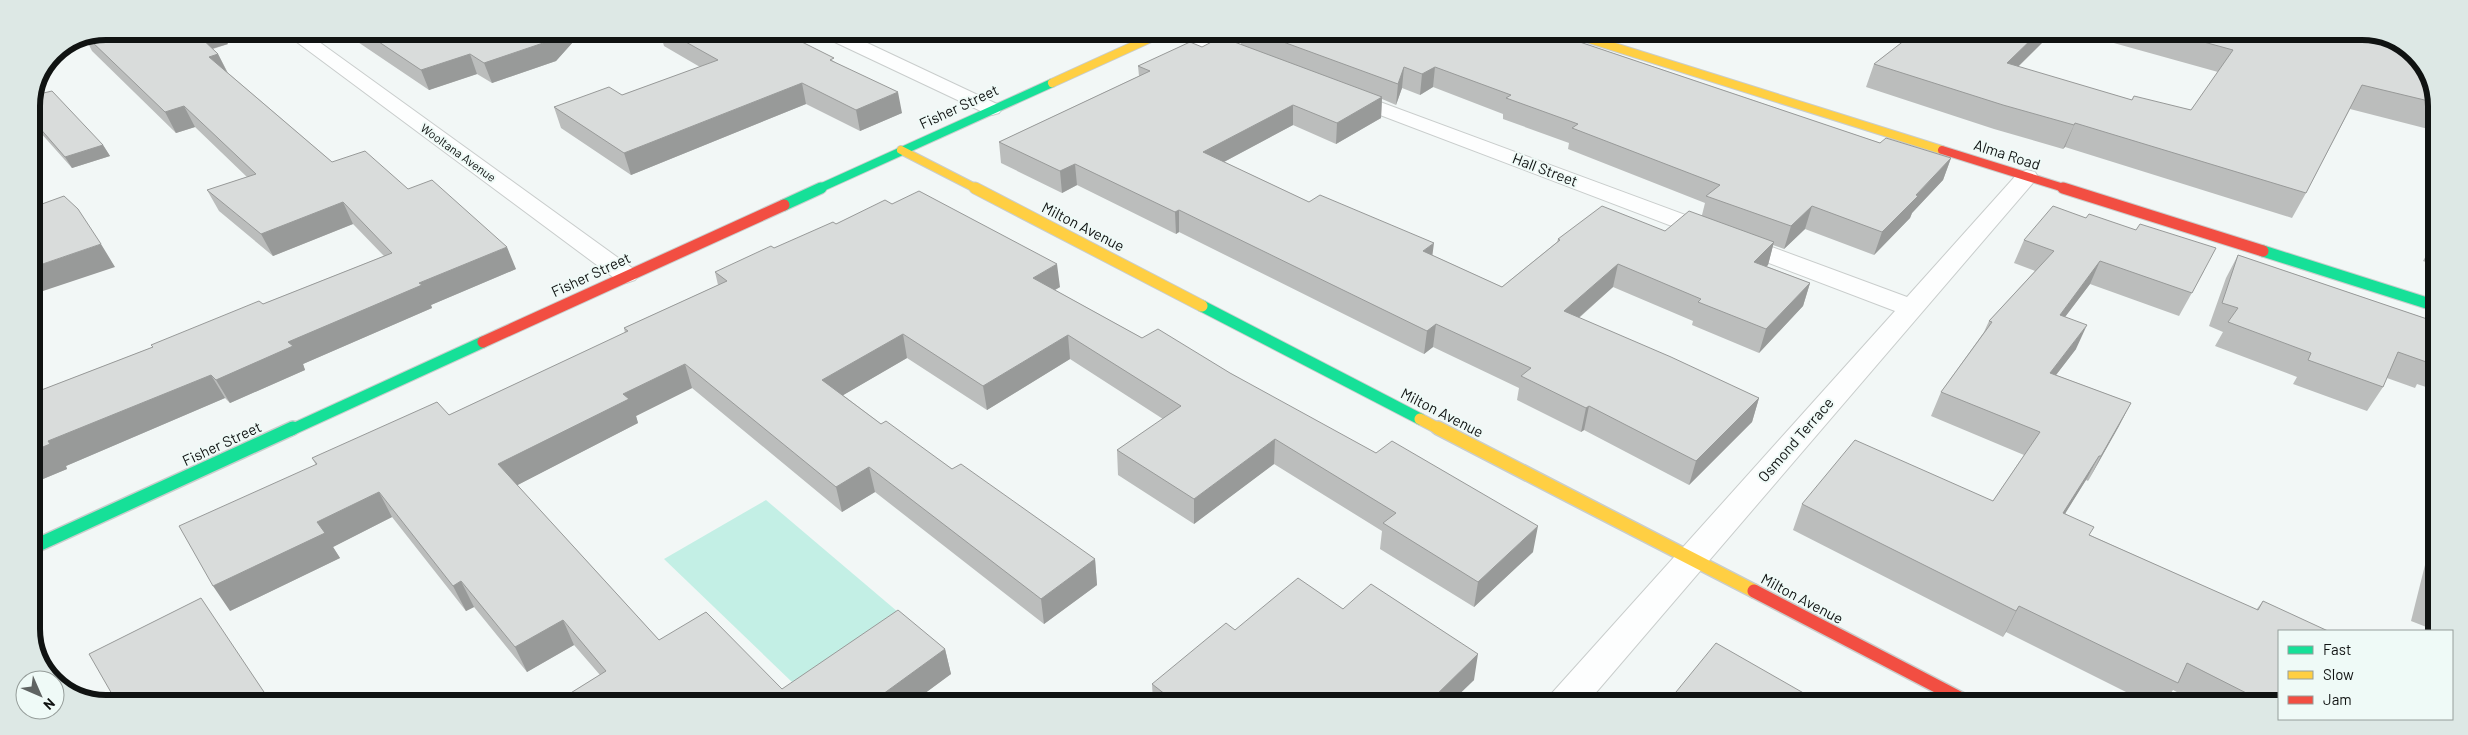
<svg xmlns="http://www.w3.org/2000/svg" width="2468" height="735" viewBox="0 0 2468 735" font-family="Barlow,sans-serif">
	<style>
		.green { fill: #c3efe5 }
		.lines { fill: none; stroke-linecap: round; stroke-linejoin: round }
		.street-casing { stroke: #c9cdcc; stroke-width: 2 }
		.fast-far2-casing { stroke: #c9cdcc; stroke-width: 10 }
		.fast-far1-casing { stroke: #c9cdcc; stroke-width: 13 }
		.fast-casing { stroke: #c9cdcc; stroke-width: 16 }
		.slow-far2-casing { stroke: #c9cdcc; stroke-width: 10 }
		.slow-far1-casing { stroke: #c9cdcc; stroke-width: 13 }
		.slow-casing { stroke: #c9cdcc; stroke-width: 16 }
		.jam-far2-casing { stroke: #c9cdcc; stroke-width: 10 }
		.jam-far1-casing { stroke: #c9cdcc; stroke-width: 13 }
		.jam-casing { stroke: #c9cdcc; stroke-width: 16 }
		.street { fill: #fdfefe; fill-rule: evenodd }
		.fast-far2 { stroke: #16e098; stroke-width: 8 }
		.fast-far1 { stroke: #16e098; stroke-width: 11 }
		.fast { stroke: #16e098; stroke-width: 13 }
		.slow-far2 { stroke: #ffcf43; stroke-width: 8 }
		.slow-far1 { stroke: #ffcf43; stroke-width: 11 }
		.slow { stroke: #ffcf43; stroke-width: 13 }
		.jam-far2 { stroke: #f24e42; stroke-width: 8 }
		.jam-far1 { stroke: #f24e42; stroke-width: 11 }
		.jam { stroke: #f24e42; stroke-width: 13 }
		.wall { fill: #bbbdbc; fill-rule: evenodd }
		.shaded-wall { fill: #989a99 }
		.building { fill: #d9dcdb; stroke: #989a99 }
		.labels { text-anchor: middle; stroke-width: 4; stroke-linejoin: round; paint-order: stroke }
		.far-street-label { font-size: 12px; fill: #101312; stroke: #effaf7 }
		.street-label { font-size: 15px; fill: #101312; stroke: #effaf7 }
		.rim { fill: none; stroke: #101312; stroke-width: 6 }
	</style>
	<rect width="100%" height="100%" fill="#f2f7f6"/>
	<!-- green -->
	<path class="green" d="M766,500L898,612L793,683L664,559Z"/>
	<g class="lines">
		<defs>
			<path id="street" d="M282,31H304L635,270L639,275L635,280L626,283L617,280Z
				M820,32H844L999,105L1002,109L999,113L992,115L985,113L822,36Z
				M1169,32H1196L1249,53L1252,57L1249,61H1235L1171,36Z
				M1345,89L1907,297L2019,172L2027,170L2035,172L2038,177L1587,703H1547L1552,693L1895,311L1338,99L1335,95L1338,91Z"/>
			<path id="fast-far2" d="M818,189L1052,83"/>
			<path id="fast-far1" d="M784,205L821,188
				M2263,251L2436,306
				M1202,306L1420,419
				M291,430L483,342"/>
			<path id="fast" d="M31,548L293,428"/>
			<path id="slow-far2" d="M1570,33L1942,150
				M1052,83L1164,32
				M901,150L977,189"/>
			<path id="slow-far1" d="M975,188L1202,306
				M1420,419L1441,430"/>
			<path id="slow" d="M1438,428L1754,591"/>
			<path id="jam-far2" d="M1942,150L2067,189"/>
			<path id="jam-far1" d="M2063,188L2263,251
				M483,342L784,205"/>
			<path id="jam" d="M1754,591L1969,703"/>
		</defs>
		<!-- street casing -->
		<use href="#street" class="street-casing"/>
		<!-- fast-far2 casing -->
		<use href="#fast-far2" class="fast-far2-casing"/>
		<!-- fast-far1 casing -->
		<use href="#fast-far1" class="fast-far1-casing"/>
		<!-- fast casing -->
		<use href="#fast" class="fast-casing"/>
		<!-- slow-far2 casing -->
		<use href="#slow-far2" class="slow-far2-casing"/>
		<!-- slow-far1 casing -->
		<use href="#slow-far1" class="slow-far1-casing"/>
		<!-- slow casing -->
		<use href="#slow" class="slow-casing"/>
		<!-- jam-far2 casing -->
		<use href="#jam-far2" class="jam-far2-casing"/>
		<!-- jam-far1 casing -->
		<use href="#jam-far1" class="jam-far1-casing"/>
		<!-- jam casing -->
		<use href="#jam" class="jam-casing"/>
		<!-- street -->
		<use href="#street" class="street"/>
		<!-- fast-far2 -->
		<use href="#fast-far2" class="fast-far2"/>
		<!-- fast-far1 -->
		<use href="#fast-far1" class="fast-far1"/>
		<!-- fast -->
		<use href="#fast" class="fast"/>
		<!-- slow-far2 -->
		<use href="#slow-far2" class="slow-far2"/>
		<!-- slow-far1 -->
		<use href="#slow-far1" class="slow-far1"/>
		<!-- slow -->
		<use href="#slow" class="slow"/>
		<!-- jam-far2 -->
		<use href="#jam-far2" class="jam-far2"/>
		<!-- jam-far1 -->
		<use href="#jam-far1" class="jam-far1"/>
		<!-- jam -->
		<use href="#jam" class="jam"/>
	</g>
	<!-- wall -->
	<path class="wall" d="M106,31L228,44L213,49L218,54L228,73L332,162L408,189L516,269L431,305L432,308L303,364L305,370L230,403L225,398L66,466L67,469L31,484V394L153,347L151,345L263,304L384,256L353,224L273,256L219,211L207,190L247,177L195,127L176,133L92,51L88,43L85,40Z
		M343,32H582L556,61L492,83L477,74L429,90Z
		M660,32H782L835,62L902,113L860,131L806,104L631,175L561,128L554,107L622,95L700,67L664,46Z
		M947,32H996L969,43Z
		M1241,32L1553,33L1880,143L1951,158L1943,180L1912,213L1910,218L1874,255L1805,229L1784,249L1773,245L1768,265L1766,266L1810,283L1803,306L1759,353L1692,325L1693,321L1613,287L1579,318L1759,398L1752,422L1689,485L1584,430L1581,432L1517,400L1519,388L1433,347L1424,354L1179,232L1176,234L1077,185L1062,193L1001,163L999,142L1139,76L1138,66L1202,47L1241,45ZM1433,87L1503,114V119L1569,143L1568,149L1705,203L1702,215L1665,231L1558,239L1557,242L1502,287L1432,255L1309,202L1224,162L1293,125L1336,144L1381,118L1382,99L1396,105L1402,88L1420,95Z
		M1914,33H2052L2018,67L2132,100L2191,110L2218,72L2085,35V33L2381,34L2419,57L2437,100L2436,131L2350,109L2306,193L2292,218L2065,147L2063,149L1994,129L1866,87L1874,64Z
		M31,105L103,145L110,156L72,168L31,122Z
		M892,204L1060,287L1055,290L1142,338L1230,373L1533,552L1474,607L1380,549L1382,531L1274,464L1194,524L1118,475L1117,450L1163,419L1070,359L987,410L907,358L843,395L881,424L1095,559L1097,585L1044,624L875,492L842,512L692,388L636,416L638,423L517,485L659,640L782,689L945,649L951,674L913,702H563L561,699L600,675L574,645L527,672L474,607L466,611L392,517L333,547L340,558L230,611L316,465L312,458L449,415L625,333L624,328L718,285L715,272L836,224Z
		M2436,238V266L2423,261Z
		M2024,240L2204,271L2179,316L2090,284L2065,317L2076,349L2056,375L2131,403L2088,481L2086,480L2065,513L2090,535L2256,610L2263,601L2279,704H2200L2173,690L2164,704H2150L2006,632L2003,637L1793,530L1802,504L1993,501L2024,455L1931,416L1941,392L1984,332L1989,321L2035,271L2014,263Z
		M2238,255L2436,322L2435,390L2417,384L2415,388L2387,378L2383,387L2367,411L2293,384L2297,377L2215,346L2223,332L2209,326L2226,278Z
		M2435,546L2434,630L2411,621L2427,557Z
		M1343,609L1474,680L1450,703L1153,702L1152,684L1235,630Z"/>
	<!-- shaded-wall -->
	<path class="shaded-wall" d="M196,31H221L228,44L204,51L195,32Z
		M558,32H582L556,61L492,83L484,63Z
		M968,32H996L969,43Z
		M2038,33H2052L1998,86L2007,63Z
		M218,54L228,74L209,57Z
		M470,54L477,74L429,90L421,70Z
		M1404,67L1402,88L1396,105L1398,84Z
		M1435,67L1433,87L1420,95L1422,74Z
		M802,83L806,104L631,175L624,153Z
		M898,92L902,113L860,131L856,110Z
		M1382,97L1381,118L1336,144L1337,123Z
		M1293,105V125L1203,173V152Z
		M184,106L195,127L176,133L165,112Z
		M2075,123L2065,147L2063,149L2074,125Z
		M103,145L110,156L72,168L65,157Z
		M1951,158L1943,180L1912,213L1910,218L1874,255L1882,232Z
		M1075,164L1077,185L1062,193L1060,171Z
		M343,202L353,224L273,256L261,234Z
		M1812,206L1805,229L1784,249L1791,226Z
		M1179,210V232L1176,234L1175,212Z
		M1774,242L1768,265L1748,284L1754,262Z
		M1434,243L1431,266L1423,251Z
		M101,244L115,267L31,295V268Z
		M507,247L516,269L431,305L432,308L303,364L305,370L230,403L216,380L288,342L419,283Z
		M2100,261L2090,284L2049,338L2060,315Z
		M1057,264L1060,287L1035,301L1033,278Z
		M1618,264L1613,287L1559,335L1564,311Z
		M1810,283L1803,306L1759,353L1766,329Z
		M1436,324L1433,347L1424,354L1427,331Z
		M2087,325L2076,349L2039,397L2050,373Z
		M903,334L907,358L828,404L822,380Z
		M1068,335L1070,359L987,410L983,386Z
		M685,364L692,388L636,416L638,423L510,489L498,464L623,394Z
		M211,375L225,398L66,466L67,469L31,484V452L48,441Z
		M1759,398L1752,422L1689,485L1696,461Z
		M2131,403L2118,428L2088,481L2101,456Z
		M1589,406L1584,430L1581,432L1586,408Z
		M1275,439L1274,464L1194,524V499Z
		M2099,456L2086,480L2050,538L2063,513Z
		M869,467L875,492L842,512L836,487Z
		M379,492L392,517L333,547L340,558L230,611L213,586L317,522Z
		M1538,526L1533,552L1474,607L1478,582Z
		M1095,559L1097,585L1044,624L1041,599Z
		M461,581L474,607L466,611L453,586Z
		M2019,606L2006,632L2003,637L2016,611Z
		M563,620L574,645L527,672L515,647Z
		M945,649L951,674L913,702H872Z
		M1478,654L1474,680L1450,703H1428Z"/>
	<!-- building -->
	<path class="building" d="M106,31H196L195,32L218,54L209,57L332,162L365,151L408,189L432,180L507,247L419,283L422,285L288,342L293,346L216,380L211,375L48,441L50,444L31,452V394L153,347L151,345L259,301L263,304L392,253L343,202L261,234L207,190L256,174L184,106L165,112L88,38Z
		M364,32H558L549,41L484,63L470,54L421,70Z
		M668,32H782L834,58L830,60L898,92L856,110L802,83L624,153L554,107L609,87L622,95L718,60Z
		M1256,32L1553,33L1880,143L1886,138L1951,158L1916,195L1918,196L1882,232L1812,206L1791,226L1706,196L1720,185L1572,128L1578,124L1506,98L1511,95L1435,67L1422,74L1404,67L1398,84Z
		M1914,33H2038L2007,63L2132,100L2134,96L2191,110L2233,50L2171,33L2345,34L2401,46L2419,57L2437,100V103L2362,85L2306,193L2075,123L2074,125L2003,105L1874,64Z
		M1221,37L1382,97L1337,123L1293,105L1203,152L1309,202L1320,195L1434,243L1423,251L1502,287L1560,240L1558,239L1602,206L1665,231L1689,211L1774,242L1754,262L1810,283L1766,329L1698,302L1701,299L1618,264L1564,311L1671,357L1759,398L1696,461L1589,406L1586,408L1521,376L1531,368L1436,324L1427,331L1179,210L1175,212L1075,164L1060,171L999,142L1150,71L1138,66L1190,42L1202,47Z
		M52,91L103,145L65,157L31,118V105L35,95Z
		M919,191L1057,264L1033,278L1142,338L1158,329L1230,373L1376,453L1392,441L1538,526L1478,582L1383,523L1396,513L1275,439L1194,499L1117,450L1181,406L1068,335L983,386L903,334L822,380L881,424L886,421L952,469L961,464L1095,559L1041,599L869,467L836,487L685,364L623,394L629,399L498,464L659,640L706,612L782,689L898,610L945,649L872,702H564L561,699L606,671L563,620L515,647L461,581L453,586L379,492L317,522L325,533L213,586L179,526L317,464L312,458L437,402L449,415L628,331L624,328L727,281L715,272L771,246L774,248L833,222L836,224L885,200L892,204Z
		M64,196L78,209L101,244L31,268V208Z
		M2053,206L2086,218L2089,214L2136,230L2140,224L2216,248L2192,293L2100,261L2060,315L2087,325L2050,373L2131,403L2101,456H2099L2063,513L2094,527L2089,535L2258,610L2263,601L2328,631H2279V704H2268L2187,663L2178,683L2019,606L2016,611L1802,504L1855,440L1993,501L2040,432L1941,392L1992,322L1989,321L2054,251L2024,240Z
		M2238,255L2436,322L2435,361L2433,360L2432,364L2398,352L2383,387L2308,360L2311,353L2228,322L2238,308L2222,303Z
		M1298,578L1343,609L1371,584L1478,654L1428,703H1388L1386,701L1384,703L1175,702L1152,684L1226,623L1235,630Z
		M2435,582L2434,596L2432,595Z
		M201,598L270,701H116L89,654Z
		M1716,643L1821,703H1667Z"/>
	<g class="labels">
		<!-- far-street labels -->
		<g class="far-street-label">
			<text transform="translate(458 153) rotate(36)" y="4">Wooltana Avenue</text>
		</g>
		<!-- street labels -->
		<g class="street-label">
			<text transform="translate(959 107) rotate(-25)" y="5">Fisher Street</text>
			<text transform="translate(2007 155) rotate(18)" y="5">Alma Road</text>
			<text transform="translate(1545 170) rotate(21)" y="5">Hall Street</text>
			<text transform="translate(1083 227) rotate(27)" y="5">Milton Avenue</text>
			<text transform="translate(591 275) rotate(-25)" y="5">Fisher Street</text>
			<text transform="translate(1442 413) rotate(27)" y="5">Milton Avenue</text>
			<text transform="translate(1796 440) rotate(-49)" y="5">Osmond Terrace</text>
			<text transform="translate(222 444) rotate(-25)" y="5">Fisher Street</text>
			<text transform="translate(1802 599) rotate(28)" y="5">Milton Avenue</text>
		</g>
	</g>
	<!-- crop -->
	<path d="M0 0H2468V735H0ZM106 40H2362A66 66 0 0 1 2428 106V629A66 66 0 0 1 2362 695H106A66 66 0 0 1 40 629V106A66 66 0 0 1 106 40Z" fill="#dde8e5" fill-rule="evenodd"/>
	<path class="rim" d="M106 40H2362A66 66 0 0 1 2428 106V629A66 66 0 0 1 2362 695H106A66 66 0 0 1 40 629V106A66 66 0 0 1 106 40Z"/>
	<!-- legend -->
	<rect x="2278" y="630" width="175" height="90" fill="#effaf7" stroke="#969e9b"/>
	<rect x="2288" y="646" width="25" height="8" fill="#16e098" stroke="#969e9b"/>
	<text x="2323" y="655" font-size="15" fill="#101312">Fast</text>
	<rect x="2288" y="671" width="25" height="8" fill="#ffcf43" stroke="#969e9b"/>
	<text x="2323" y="680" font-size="15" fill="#101312">Slow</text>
	<rect x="2288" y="696" width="25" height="8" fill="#f24e42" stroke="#969e9b"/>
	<text x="2323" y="705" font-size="15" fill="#101312">Jam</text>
	<!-- north arrow -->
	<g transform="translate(40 695) rotate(135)"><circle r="24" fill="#effaf7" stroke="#969e9b"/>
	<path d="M0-4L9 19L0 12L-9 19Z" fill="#5f6362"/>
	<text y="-8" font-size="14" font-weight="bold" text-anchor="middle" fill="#101312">N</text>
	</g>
</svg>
